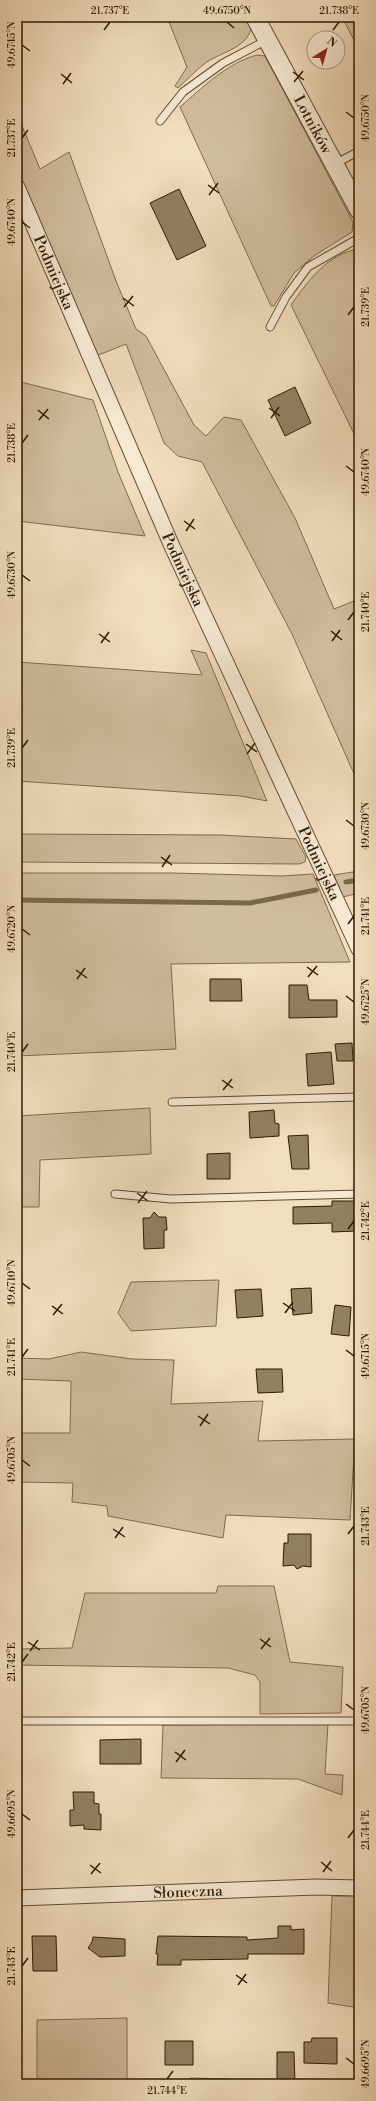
<svg xmlns="http://www.w3.org/2000/svg" width="376" height="2101" viewBox="0 0 376 2101" font-family="'Libre Bodoni',serif">
	<style>
		.green { fill: #d1bc9d; stroke: #806a50 }
		.lines { fill: none; stroke-linecap: round; stroke-linejoin: round }
		.stream { stroke: #7c664c; stroke-width: 5 }
		.building { fill: #947f63; stroke: #2f1902 }
		.service-casing { stroke: #604a31; stroke-width: 9 }
		.minor-casing { stroke: #604a31; stroke-width: 17 }
		.tertiary-casing { stroke: #604a31; stroke-width: 20 }
		.service { stroke: #f7e9d4; stroke-width: 7 }
		.minor { stroke: #f7e9d4; stroke-width: 15 }
		.tertiary { stroke: #f7e9d4; stroke-width: 18 }
		.ticks { fill: none; stroke: #2f1902; stroke-width: 1.5 }
		.labels { text-anchor: middle; stroke-width: 3; stroke-linejoin: round; paint-order: stroke }
		.street-label { font-size: 15px; fill: #2f1902; stroke: #f7e9d4 }
		.neatline { fill: none; stroke: #2f1902; stroke-width: 1.5 }
		.ticks-label { font-size: 10px; text-anchor: middle; fill: #2f1902 }
	</style>
	<rect width="100%" height="100%" fill="#f2ddbd"/>
	<filter id="stains"><feTurbulence type="fractalNoise" baseFrequency=".005" numOctaves="4"/><feColorMatrix values="0 0 0 0 .2 0 0 0 0 .09 0 0 0 0 .02 0 0 0 .5 -.17"/></filter>
	<radialGradient id="worn" r=".72"><stop offset=".6" stop-color="#630" stop-opacity="0"/><stop offset="1" stop-color="#630" stop-opacity=".3"/></radialGradient>
	<!-- green -->
	<path class="green" d="M167,17H245L251,29C246,49 218,53 204,64C195,71 187,80 178,88L175,86L187,67Z
		M342,17H359L357,46Z
		M257,55L265,56L353,222L352,232L314,256L294,273L274,306H271L180,107C203,87 227,63 257,55Z
		M17,114L40,169L69,152L116,281L136,329L146,336L194,425L206,436L224,417L241,420L295,518L334,609L359,599V785L292,634L202,462L178,456L164,443L126,344L96,356L17,173Z
		M359,249V444L291,305C307,282 328,253 359,249Z
		M17,381L93,400L118,472L145,536L17,521Z
		M191,650L206,653L267,801L241,796L17,781V662L202,675Z
		M17,834L221,835L296,839L306,857L305,862L299,864L17,862Z
		M359,871V893L343,897L334,875Z
		M17,873H173L282,876L313,874L350,962L171,964L176,1049L17,1056Z
		M150,1108L151,1154L40,1160L39,1207H17V1116Z
		M219,1280L216,1326L131,1331L118,1313L131,1282Z
		M81,1352L132,1359L174,1360L171,1404L263,1401L258,1441L355,1439L350,1520L226,1515L223,1538L108,1516L107,1506L72,1502L73,1483L17,1482V1433H70L71,1381L17,1379V1358L49,1359Z
		M218,1586H274L290,1662L343,1667L341,1713L260,1714V1682L255,1675L228,1668L17,1665V1649L72,1648L85,1593H216Z
		M328,1724L325,1774L343,1775L342,1795L298,1779L161,1778L163,1725Z
		M332,1896H359V2008L328,2003Z
		M127,2018V2080L37,2082V2020Z
		M190,2078L229,2079L232,2084H189Z"/>
	<g class="lines">
		<!-- stream -->
		<path class="stream" d="M346,882L359,880
			M17,900L250,903L316,890"/>
	</g>
	<!-- building -->
	<path class="building" d="M179,189L206,246L177,260L150,203Z
		M295,387L311,423L285,436L268,400Z
		M210,979H241L242,1001H210Z
		M289,985H307L309,1000H337V1017L289,1018Z
		M352,1043L353,1061H337L335,1044Z
		M331,1052L334,1084L308,1086L306,1054Z
		M274,1110L275,1123L279,1124V1136L250,1138L249,1112Z
		M308,1135L309,1169H292L288,1136Z
		M230,1153V1179H207V1154Z
		M332,1201H356V1231L332,1232V1223L293,1224V1207L332,1206Z
		M154,1212L159,1217H166L167,1230H164V1248L144,1249L143,1218H150Z
		M311,1288L312,1313L293,1315L291,1289Z
		M261,1289L263,1316L237,1318L235,1290Z
		M335,1305L351,1307L349,1336L331,1334Z
		M256,1369H282L283,1392L258,1393Z
		M288,1534H311V1567L303,1566L297,1569L294,1565L283,1566L284,1543H288Z
		M141,1739V1764H100V1740Z
		M73,1792H94V1803L99,1804V1814H101V1830L84,1829V1825L70,1826V1810H74Z
		M278,1926H291V1930L304,1929V1954H248V1959L181,1960V1965H157L158,1954H156L158,1936L247,1937V1940L278,1938Z
		M32,1936H56L57,1971H33Z
		M93,1937L125,1939V1956L100,1957L88,1948L92,1942Z
		M312,2038H337V2064L304,2063V2042H311Z
		M165,2041H193V2065H165Z
		M277,2052H294L295,2084H277Z"/>
	<g class="lines">
		<defs>
			<path id="service" d="M160,121L183,92L223,63L267,40
				M335,164L359,151
				M270,327L286,297L308,267L359,238
				M172,1102L359,1097
				M115,1194L171,1199L359,1194
				M17,1721H359"/>
			<g id="minor">
				<path id="s1" d="M17,187L171,544L359,949"/>
				<path id="s2" d="M17,1898L317,1887L359,1888"/>
			</g>
			<g id="tertiary">
				<path id="s3" d="M255,17L359,210"/>
			</g>
		</defs>
		<!-- service casing -->
		<use href="#service" class="service-casing"/>
		<!-- minor casing -->
		<use href="#minor" class="minor-casing"/>
		<!-- tertiary casing -->
		<use href="#tertiary" class="tertiary-casing"/>
		<!-- service -->
		<use href="#service" class="service"/>
		<!-- minor -->
		<use href="#minor" class="minor"/>
		<!-- tertiary -->
		<use href="#tertiary" class="tertiary"/>
	</g>
	<!-- ticks -->
	<path class="ticks" d="M227,22L234,28M104,30L110,22M333,30L339,22M22,45L30,51M293,72L304,80M61,74L72,83M294,82L303,71M63,84L71,73M346,112L354,118M22,138L28,130M208,185L219,193M209,195L218,183M22,222L30,228M123,298L134,306M124,307L133,296M348,315L354,307M269,408L280,416M38,410L49,419M271,418L279,407M39,420L48,409M22,443L28,435M346,466L354,472M184,521L195,529M186,531L194,519M22,575L30,581M348,620L354,612M331,631L342,640M99,634L110,642M332,641L340,630M101,643L109,632M246,744L257,752M22,748L28,740M247,754L255,743M346,820L354,826M161,857L172,865M162,867L170,855M348,924L354,916M22,929L30,935M307,967L318,975M76,970L87,978M308,977L317,966M77,979L85,968M346,996L354,1002M22,1052L28,1044M222,1080L233,1088M223,1090L232,1079M137,1193L148,1201M138,1203L147,1191M348,1229L354,1221M22,1283L30,1289M283,1303L295,1311M52,1306L63,1314M285,1313L293,1302M53,1315L62,1304M346,1350L354,1356M22,1357L28,1349M198,1416L210,1424M200,1426L208,1414M22,1460L30,1466M113,1529L125,1537M348,1534L354,1526M115,1538L123,1527M260,1639L271,1647M28,1642L40,1650M261,1649L270,1638M30,1651L38,1640M22,1662L28,1654M346,1704L354,1710M175,1752L186,1760M176,1762L185,1750M22,1814L30,1820M348,1838L354,1830M321,1862L332,1871M90,1865L101,1873M323,1872L331,1861M91,1874L100,1863M22,1966L28,1958M236,1975L247,1983M238,1985L246,1974M346,2058L354,2064M167,2079L173,2071"/>
	<g class="labels">
		<!-- street labels -->
		<g class="street-label">
			<text dy="5" stroke="none"><textPath href="#s3" startOffset="122">Lotników</textPath></text>
			<text dy="5" stroke="none"><textPath href="#s1" startOffset="93">Podmiejska</textPath></text>
			<text dy="5" stroke="none"><textPath href="#s1" startOffset="417">Podmiejska</textPath></text>
			<text dy="5" stroke="none"><textPath href="#s1" startOffset="741">Podmiejska</textPath></text>
			<text dy="5" stroke="none"><textPath href="#s2" startOffset="171">Słoneczna</textPath></text>
		</g>
	</g>
	<!-- margin -->
	<rect width="376" height="2101" fill="none" stroke="#f2ddbd" stroke-width="44"/>
	<!-- north arrow -->
	<g transform="translate(326 50) rotate(37)"><circle r="19" fill="#f7e9d4" stroke="#a79680"/>
	<path d="M0-3L7 15L0 10L-7 15Z" fill="#8f2418"/>
	<text y="-6" font-size="11" font-weight="bold" text-anchor="middle" fill="#2f1902">N</text>
	</g>
	<rect x="22" y="22" width="332" height="2057" class="neatline"/>
	<g class="ticks-label">
		<text x="110" y="14">21.737°E</text>
		<text x="227" y="14">49.6750°N</text>
		<text x="339" y="14">21.738°E</text>
		<text transform="translate(11 45) rotate(-90)" y="4">49.6745°N</text>
		<text transform="translate(365 118) rotate(-90)" y="4">49.6750°N</text>
		<text transform="translate(11 138) rotate(-90)" y="4">21.737°E</text>
		<text transform="translate(11 222) rotate(-90)" y="4">49.6740°N</text>
		<text transform="translate(365 307) rotate(-90)" y="4">21.739°E</text>
		<text transform="translate(11 443) rotate(-90)" y="4">21.738°E</text>
		<text transform="translate(365 472) rotate(-90)" y="4">49.6740°N</text>
		<text transform="translate(11 575) rotate(-90)" y="4">49.6730°N</text>
		<text transform="translate(365 612) rotate(-90)" y="4">21.740°E</text>
		<text transform="translate(11 748) rotate(-90)" y="4">21.739°E</text>
		<text transform="translate(365 826) rotate(-90)" y="4">49.6730°N</text>
		<text transform="translate(365 916) rotate(-90)" y="4">21.741°E</text>
		<text transform="translate(11 929) rotate(-90)" y="4">49.6720°N</text>
		<text transform="translate(365 1002) rotate(-90)" y="4">49.6725°N</text>
		<text transform="translate(11 1052) rotate(-90)" y="4">21.740°E</text>
		<text transform="translate(365 1221) rotate(-90)" y="4">21.742°E</text>
		<text transform="translate(11 1283) rotate(-90)" y="4">49.6710°N</text>
		<text transform="translate(365 1356) rotate(-90)" y="4">49.6715°N</text>
		<text transform="translate(11 1357) rotate(-90)" y="4">21.741°E</text>
		<text transform="translate(11 1460) rotate(-90)" y="4">49.6705°N</text>
		<text transform="translate(365 1526) rotate(-90)" y="4">21.743°E</text>
		<text transform="translate(11 1662) rotate(-90)" y="4">21.742°E</text>
		<text transform="translate(365 1710) rotate(-90)" y="4">49.6705°N</text>
		<text transform="translate(11 1814) rotate(-90)" y="4">49.6695°N</text>
		<text transform="translate(365 1830) rotate(-90)" y="4">21.744°E</text>
		<text transform="translate(11 1966) rotate(-90)" y="4">21.743°E</text>
		<text transform="translate(365 2064) rotate(-90)" y="4">49.6695°N</text>
		<text x="167" y="2094">21.744°E</text>
	</g>
	<rect width="100%" height="100%" filter="url(#stains)"/>
	<rect width="100%" height="100%" fill="url(#worn)"/>
</svg>
